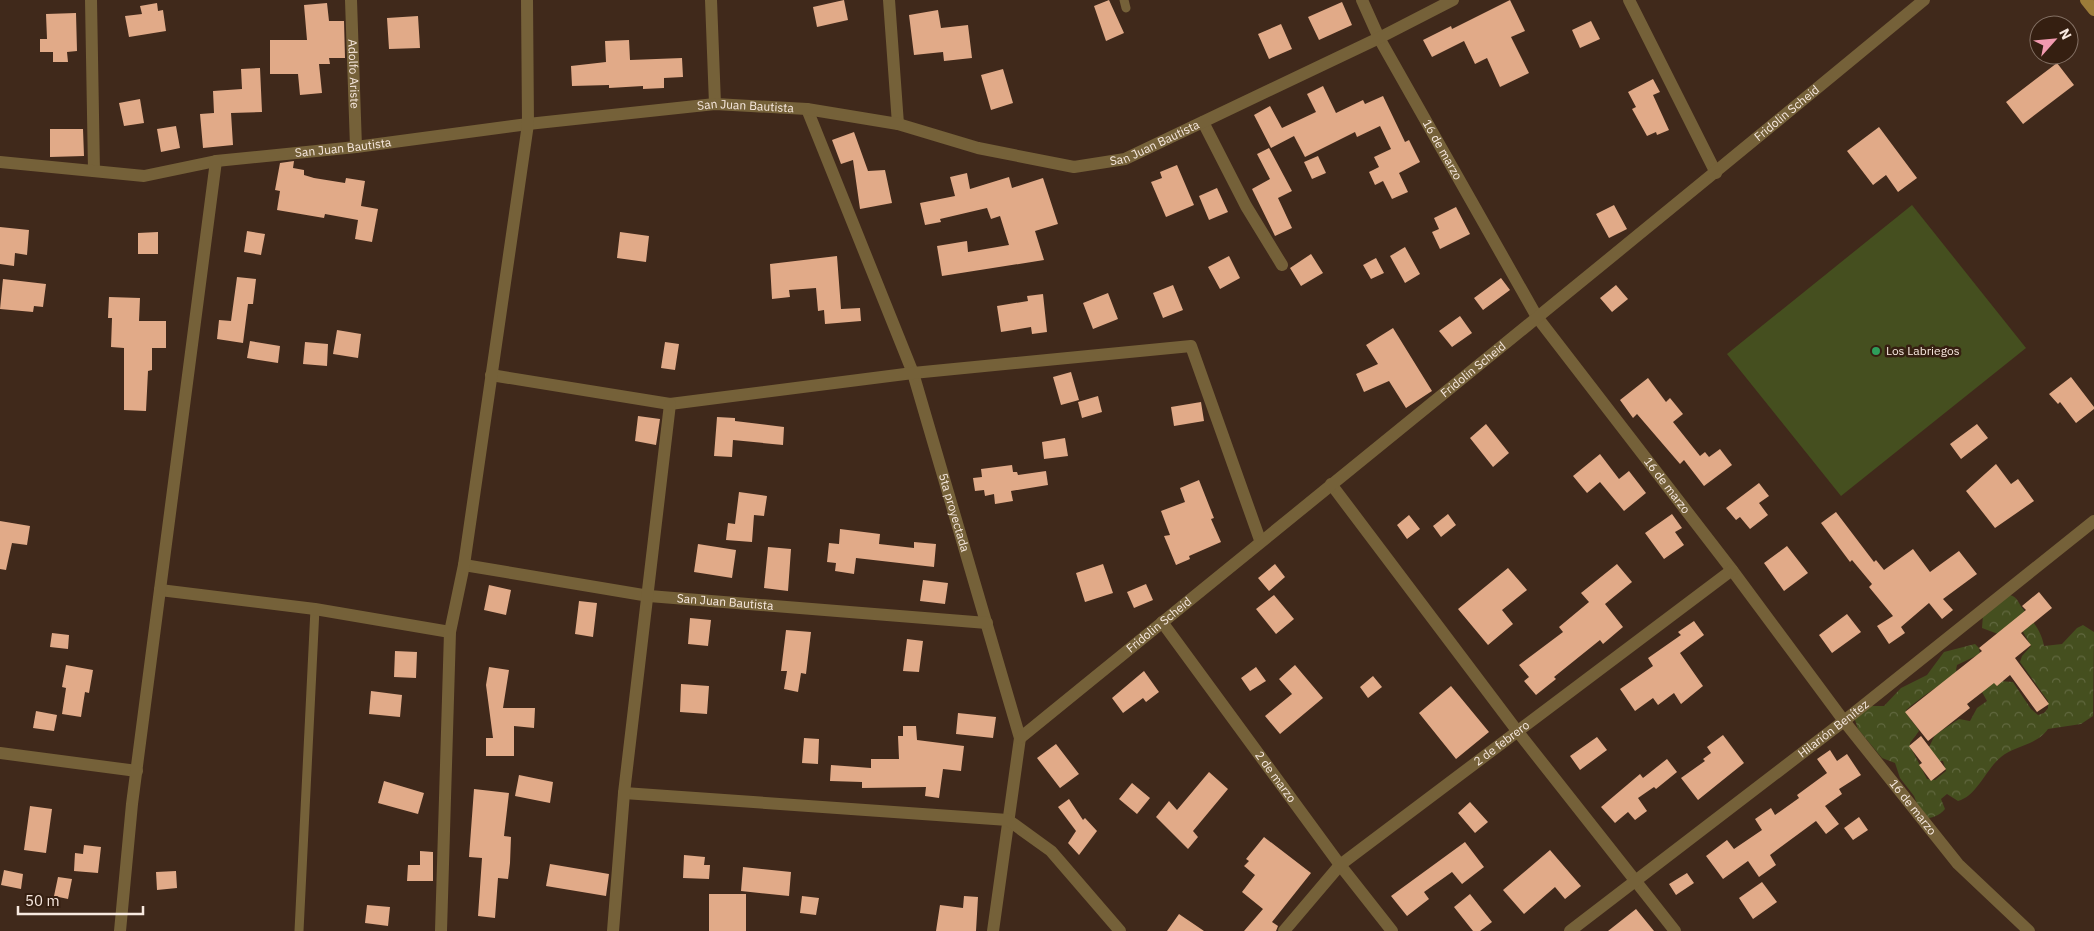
<svg xmlns="http://www.w3.org/2000/svg" width="2094" height="931" viewBox="0 0 2094 931" font-family="'IBM Plex Sans',sans-serif">
	<style>
		.green { fill: #454f1f }
		.forest { fill: url(#forest-crowns) }
		.building { fill: #e1aa88 }
		.lines { fill: none; stroke-linecap: round; stroke-linejoin: round }
		.service { stroke: #756139; stroke-width: 9 }
		.minor { stroke: #756139; stroke-width: 12 }
		.secondary { stroke: #9c7c39; stroke-width: 12 }
		.leisure-dot { fill: #2e9e5b; stroke: #351f11; stroke-width: 2 }
		.labels { text-anchor: middle; stroke-width: 5; stroke-linejoin: round; paint-order: stroke }
		.street-label { font-size: 12px; fill: #f8e9e0; stroke: #351f11 }
		.poi-label { font-size: 12px; fill: #f8e9e0; stroke: #351f11; text-anchor: start }
	</style>
	<defs>
		<pattern id="forest-crowns" width="20" height="18" patternUnits="userSpaceOnUse" patternTransform="scale(1.25)"><rect width="20" height="18" fill="#454f1f"/><path d="M2 6a3 3 0 1 1 6 0M12 15a3 3 0 1 1 6 0" fill="none" stroke="#61683f"/></pattern>
	</defs>
	<rect width="100%" height="100%" fill="#40291b"/>
	<!-- green -->
	<path class="green" d="M1912,205L2026,348L1841,496L1727,354Z"/>
	<!-- forest -->
	<path class="forest" d="M2010,595C2018,597 2018,603 2023,609C2032,621 2041,629 2044,646L2062,644L2077,628L2083,625L2094,632L2093,716L2081,724L2048,729C2036,746 2015,745 2001,757C1986,769 1977,796 1958,801L1947,794L1941,799L1945,809C1939,816 1932,818 1923,819L1914,796L1900,778L1895,763L1882,758L1858,729L1854,717L1871,706H1884L1901,688L1927,675L1944,652L1975,644L1979,648L1980,654L1957,665L1956,670L1959,677C1938,684 1923,696 1906,710C1907,718 1916,724 1919,731L1910,743V746L1927,779L1935,780L1946,771L1943,761H1937L1929,747L1935,735L1959,719L1970,721L1977,708L1987,701L1982,692L1986,680L2013,682L2031,709L2038,715L2044,713L2048,708V701L2020,662L2022,656L2031,646L2022,630L1998,634L1982,628L1983,615Z"/>
	<!-- building -->
	<path class="building" d="M844,0L848,20L817,27L813,7Z
		M1109,0L1124,33L1106,41L1094,6Z
		M1510,0L1525,31L1511,37L1529,73L1500,87L1487,58L1475,64L1464,41L1432,57L1423,40L1451,26L1452,29Z
		M1342,2L1352,25L1319,40L1308,17Z
		M157,3L158,11L163,10L166,31L129,37L125,16L142,14L140,6Z
		M327,3L329,21H344L345,58H329L330,64H319L322,93L300,95L298,74H270V40H307L304,5Z
		M938,10L941,28L968,25L972,58L944,61L943,52L914,55L909,15Z
		M76,13L77,51L67,52L68,62H53V52H40V39H47L46,14Z
		M418,16L420,48L389,49L387,18Z
		M1591,21L1600,39L1580,48L1572,30Z
		M1281,24L1292,49L1269,59L1258,34Z
		M629,40L630,60L682,58L683,77L664,78V88L643,89V86L609,88V85L572,86L571,66L606,62L605,41Z
		M2057,63L2074,85L2023,124L2006,102Z
		M260,68L262,112L231,113L233,145L203,148L200,114L214,113L213,91L242,89L241,69Z
		M1003,69L1013,103L991,110L981,75Z
		M1653,79L1660,92L1653,95L1669,130L1657,135L1656,132L1647,136L1632,109L1636,107L1628,92Z
		M1323,86L1336,113L1363,100L1365,104L1383,96L1405,142L1409,140L1420,162L1399,173L1408,192L1392,199L1383,181L1375,185L1369,172L1379,167L1374,157L1391,149L1380,126L1357,137L1355,132L1305,157L1294,136L1271,148L1254,115L1270,106L1282,128L1316,112L1307,94Z
		M140,99L144,123L124,126L119,103Z
		M176,126L180,148L161,152L157,129Z
		M1879,127L1917,178L1898,192L1886,175L1873,185L1847,151Z
		M50,129H83L84,156L50,157Z
		M854,132L868,171L885,170L892,203L860,209L853,160L841,164L832,140Z
		M1269,148L1292,191L1278,198L1292,228L1275,236L1252,189L1270,179L1257,154Z
		M1318,156L1326,173L1312,179L1304,162Z
		M294,161L293,168L304,170V175L314,178L345,183L346,178L365,181L361,206L378,209L372,242L355,239L358,220L325,214L324,218L277,210L280,191L275,190L280,163Z
		M1177,165L1194,205L1166,217L1151,182L1162,178L1160,172Z
		M967,173L970,189L1009,177L1012,188L1043,178L1058,224L1035,231L1044,260L942,276L937,246L967,241L968,252L1009,245L1000,216L991,219L987,208L940,219L941,222L925,225L920,203L955,196L950,177Z
		M1217,188L1228,212L1209,220L1199,196Z
		M1614,205L1627,229L1609,238L1596,214Z
		M1456,207L1470,234L1440,249L1432,232L1439,229L1434,218Z
		M0,227L29,230L27,255L15,253L14,266L0,264Z
		M247,231L265,234L261,255L244,252Z
		M158,232V254H138V233Z
		M620,232L649,236L646,262L617,258Z
		M1405,247L1420,274L1405,283L1390,256Z
		M1311,254L1323,273L1301,286L1290,268Z
		M837,256L841,309L860,308L861,321L825,324L824,310L818,311L816,288L789,290L790,297L772,299L770,264Z
		M1229,256L1240,278L1220,289L1208,267Z
		M1376,258L1384,273L1371,279L1363,265Z
		M237,277L256,279L253,304H248L243,343L217,339L219,320L231,321Z
		M1501,278L1510,290L1483,310L1474,298Z
		M3,279L46,284L43,307L34,306L33,312L0,309Z
		M1173,285L1183,310L1163,318L1153,293Z
		M1616,285L1628,299L1612,312L1600,298Z
		M1108,293L1118,319L1093,329L1083,303Z
		M1043,294L1047,332L1032,334L1031,327L1001,332L997,306L1028,301L1027,296Z
		M109,297L140,298L139,321H166V348H152V370L148,371L146,411L124,410V348L111,347L112,318H108Z
		M1460,316L1472,333L1452,347L1439,331Z
		M1393,328L1432,391L1406,408L1389,381L1364,392L1356,374L1378,364L1366,345Z
		M337,330L361,334L358,358L333,354Z
		M250,341L280,346L278,363L247,358Z
		M305,342L328,344L327,366L303,364Z
		M665,342L679,344L675,370L661,368Z
		M1071,372L1079,400L1061,405L1053,377Z
		M2071,377L2094,407V409L2076,423L2060,402L2058,404L2049,394Z
		M1648,378L1666,402L1670,398L1683,414L1673,422L1700,456L1705,452L1709,457L1720,449L1732,465L1704,486L1684,460L1680,464L1637,414L1633,418L1620,400Z
		M1098,396L1102,412L1082,418L1078,402Z
		M1201,402L1204,421L1174,426L1171,407Z
		M638,416L660,419L656,445L635,441Z
		M717,417L735,418V421L784,427L783,445L733,440L732,457L714,456Z
		M1486,424L1509,453L1493,467L1470,438Z
		M1977,424L1988,438L1961,459L1950,444Z
		M1065,438L1068,456L1044,459L1042,442Z
		M1600,454L1619,479L1629,471L1646,493L1624,511L1600,482L1587,493L1573,476Z
		M1996,464L2011,484L2018,479L2034,501L1995,528L1966,491Z
		M1012,465L1013,472H1017L1018,475L1046,471L1048,485L1011,491L1013,501L995,504L994,494L985,496L984,490L975,491L973,478L982,477L981,469Z
		M1199,480L1214,518L1211,519L1221,542L1189,556L1190,559L1176,565L1164,536L1170,535L1161,511L1185,502L1180,488Z
		M1759,483L1769,496L1759,503L1768,515L1750,529L1740,517L1736,520L1726,508Z
		M739,492L767,496L764,516L754,515L752,542L726,540L728,523L735,524Z
		M1836,512L1874,562L1876,560L1884,570L1913,549L1930,572L1959,551L1977,574L1943,599L1953,610L1942,619L1929,603L1901,627L1905,633L1889,644L1877,626L1893,616L1869,587L1872,584L1852,560L1850,562L1821,523Z
		M1448,514L1456,525L1441,537L1433,526Z
		M1672,514L1682,528L1675,532L1684,545L1664,559L1645,533Z
		M1409,515L1420,529L1407,539L1397,525Z
		M0,521L30,526L27,545L12,543L6,570L0,569Z
		M840,529L880,534L879,544L914,548V542L936,544L934,567L856,558L854,574L835,571L836,563L827,562L829,543L839,544Z
		M698,544L736,550L732,578L694,572Z
		M1787,546L1808,573L1784,591L1764,563Z
		M768,547L791,549L788,591L764,588Z
		M1103,564L1113,593L1085,602L1076,573Z
		M1275,564L1285,577L1269,591L1258,578Z
		M1617,564L1632,582L1605,604L1623,627L1603,644L1600,640L1554,677L1556,679L1536,695L1524,681L1529,677L1519,665L1563,632L1559,627L1589,602L1581,593Z
		M1508,568L1527,590L1502,610L1513,624L1488,645L1458,609Z
		M923,580L948,583L945,604L920,601Z
		M1146,584L1153,600L1134,608L1127,592Z
		M489,585L511,590L506,615L484,610Z
		M2039,592L2052,608L2021,633L2031,645L2015,658L2049,704L2037,712L2010,675L1997,686L1994,683L1967,704L1970,708L1928,741L1905,712L1982,651L1979,648L2026,610L2022,606Z
		M1274,595L1294,619L1276,634L1256,609Z
		M579,601L597,603L593,637L575,634Z
		M1847,614L1861,632L1832,653L1819,635Z
		M690,618L711,620L708,646L688,644Z
		M1694,621L1704,635L1680,653L1703,686L1681,704L1674,693L1658,705L1653,698L1635,711L1620,689L1653,666L1648,658L1681,635L1678,632Z
		M786,630L811,632L806,674L801,673L798,692L784,689L787,671H781Z
		M52,633L69,635L68,649L50,647Z
		M907,639L923,641L919,672L903,671Z
		M395,651L417,652L416,678L394,677Z
		M66,665L93,670L89,693L85,692L81,717L62,714L66,688L62,687Z
		M1295,665L1323,698L1280,734L1265,716L1292,694L1279,679Z
		M489,667L509,670L503,708H535L534,728L514,726V756H486V738H493L486,685Z
		M1256,667L1266,681L1250,691L1241,678Z
		M1144,671L1159,692L1146,702L1143,698L1123,713L1112,698Z
		M1373,676L1382,687L1368,698L1360,687Z
		M681,684L709,686L707,714L680,712Z
		M1451,686L1489,732L1456,759L1419,713Z
		M371,691L402,695L400,717L369,714Z
		M36,711L57,715L54,731L33,728Z
		M958,713L996,717L993,738L956,734Z
		M903,726H916L917,740L964,746L961,771L943,769L939,798L925,796L926,787L862,788V782L830,781L831,765L871,768V759H899L898,736H903Z
		M1723,735L1744,763L1698,800L1681,778L1705,761L1703,759L1711,753L1707,747Z
		M1921,736L1946,769L1931,781L1919,765L1922,763L1909,746Z
		M1597,737L1607,750L1580,770L1570,756Z
		M804,738L819,739L818,764L802,763Z
		M1056,744L1079,774L1060,788L1037,758Z
		M1830,750L1837,761L1847,754L1861,775L1839,789L1842,794L1825,806L1839,824L1826,834L1816,821L1770,855L1776,865L1759,877L1748,861L1723,879L1706,856L1727,840L1734,849L1762,830L1755,819L1771,808L1775,815L1799,798L1797,795L1827,773L1817,759Z
		M1667,759L1677,772L1656,789L1654,787L1638,798L1647,811L1635,820L1628,812L1615,823L1601,807L1640,774L1643,778Z
		M1209,772L1228,789L1193,831L1198,837L1188,849L1156,817L1169,801L1177,810Z
		M519,775L553,782L550,803L515,796Z
		M384,781L424,793L418,814L378,803Z
		M1132,783L1150,798L1137,814L1119,799Z
		M474,789L509,793L504,836L511,837L510,863L508,879L498,878L495,918L478,916L482,858L469,857Z
		M1069,799L1083,820L1085,818L1097,831L1079,855L1068,843L1076,831L1058,807Z
		M1470,802L1488,822L1475,833L1458,813Z
		M30,806L52,809L46,853L24,850Z
		M1859,817L1868,830L1853,840L1844,828Z
		M1264,837L1311,873L1272,922L1278,926L1276,931H1244L1263,909L1242,892L1255,875L1244,866L1249,861L1246,859Z
		M1465,842L1484,867L1462,884L1452,872L1424,892L1429,899L1407,916L1391,896Z
		M84,845L101,847L98,873L74,871L75,853L83,854Z
		M1550,850L1581,886L1565,899L1555,887L1524,914L1503,890Z
		M420,851L433,852V881H407L408,865H420Z
		M684,855L705,857L704,865H710L709,879L683,878Z
		M550,864L609,874L606,896L546,886Z
		M743,867L791,872L789,896L741,891Z
		M4,870L23,874L21,889L1,885Z
		M176,871L177,888L157,890L156,872Z
		M1687,873L1694,883L1676,895L1669,884Z
		M58,877L72,879L68,899L54,896Z
		M1762,882L1777,902L1753,919L1739,898Z
		M709,894H746V931H709Z
		M1470,894L1492,922L1480,931H1473L1454,907Z
		M802,896L819,898L816,915L800,913Z
		M964,896L978,897L976,931H936L940,905L963,908Z
		M367,905L390,907L388,926L365,923Z
		M1636,909L1654,931H1608Z
		M1179,914L1204,931H1167Z"/>
	<g class="lines">
		<!-- service -->
		<path class="service" d="M1124,0L1126,8
			M299,931L315,609"/>
		<!-- minor -->
		<g class="minor">
			<path d="M91,0L94,171"/>
			<path id="s1" d="M351,0L356,147"/>
			<path d="M711,0L715,104"/>
			<path d="M889,0L898,124"/>
			<path id="s2" d="M1362,0L1379,38L1537,317L1732,570L1844,721L1958,864L2029,931"/>
			<path d="M1629,0L1716,173"/>
			<path id="s3" d="M807,109L913,373L1020,738L993,931"/>
			<path d="M1203,122L1246,206L1282,265"/>
			<path id="s4" d="M0,162L144,176L216,161L356,147L528,124L715,104L807,109L898,124L978,148L1074,167L1125,159L1379,38L1453,0"/>
			<path d="M491,375L670,404L913,373L1191,346L1260,540"/>
			<path d="M1331,484L1518,732L1675,931"/>
			<path id="s5" d="M464,565L649,596L987,623"/>
			<path d="M160,590L315,609L450,632"/>
			<path id="s6" d="M1162,622L1340,865L1392,931"/>
			<path id="s7" d="M1020,738C1322,492 1625,248 1924,0"/>
			<path d="M0,753L137,771"/>
			<path d="M624,793L1008,820L1051,851L1120,931"/>
			<path d="M120,931L132,804L216,161"/>
			<path d="M441,931L450,632L464,565L528,124L527,0"/>
			<path d="M613,931L624,793L670,404"/>
			<path id="s8" d="M1284,931L1340,865L1732,570"/>
			<path id="s9" d="M1570,931L1844,721L2094,521"/>
		</g>
		<!-- secondary -->
		<path class="secondary" d="M2086,0L2094,10"/>
	</g>
	<!-- markers -->
	<circle class="leisure-dot" cx="1876" cy="351" r="5"/>
	<g class="labels">
		<!-- street labels -->
		<g class="street-label">
			<text dy="4" stroke="none"><textPath href="#s1" startOffset="74">Adolfo Ariste</textPath></text>
			<text dy="4" stroke="none"><textPath href="#s4" startOffset="751">San Juan Bautista</textPath></text>
			<text dy="4" stroke="none"><textPath href="#s7" startOffset="989">Fridolin Scheid</textPath></text>
			<text dy="4" stroke="none"><textPath href="#s4" startOffset="1171">San Juan Bautista</textPath></text>
			<text dy="4" stroke="none"><textPath href="#s4" startOffset="346">San Juan Bautista</textPath></text>
			<text dy="4" stroke="none"><textPath href="#s2" startOffset="170">16 de marzo</textPath></text>
			<text dy="4" stroke="none"><textPath href="#s7" startOffset="584">Fridolin Scheid</textPath></text>
			<text dy="4" stroke="none"><textPath href="#s2" startOffset="575">16 de marzo</textPath></text>
			<text dy="4" stroke="none"><textPath href="#s3" startOffset="430">5ta proyectada</textPath></text>
			<text dy="4" stroke="none"><textPath href="#s5" startOffset="264">San Juan Bautista</textPath></text>
			<text dy="4" stroke="none"><textPath href="#s7" startOffset="179">Fridolin Scheid</textPath></text>
			<text dy="4" stroke="none"><textPath href="#s9" startOffset="332">Hilarión Benítez</textPath></text>
			<text dy="4" stroke="none"><textPath href="#s8" startOffset="289">2 de febrero</textPath></text>
			<text dy="4" stroke="none"><textPath href="#s6" startOffset="192">2 de marzo</textPath></text>
			<text dy="4" stroke="none"><textPath href="#s2" startOffset="980">16 de marzo</textPath></text>
		</g>
		<!-- poi labels -->
		<g class="poi-label">
			<text x="1886" y="355">Los Labriegos</text>
		</g>
	</g>
	<!-- north arrow -->
	<g transform="translate(2054 40) rotate(63)"><circle r="24" fill="#351f11" stroke="#837064"/>
	<path d="M0-4L9 19L0 12L-9 19Z" fill="#f29ab0"/>
	<text y="-8" font-size="14" font-weight="bold" text-anchor="middle" fill="#f8e9e0">N</text>
	</g>
	<!-- scale -->
	<path d="M18 906v8h125v-8" fill="none" stroke="#f8e9e0" stroke-width="2.5"/>
	<text x="25" y="906" font-size="15" fill="#f8e9e0" stroke="#351f11" stroke-width="4" paint-order="stroke">50 m</text>
</svg>
